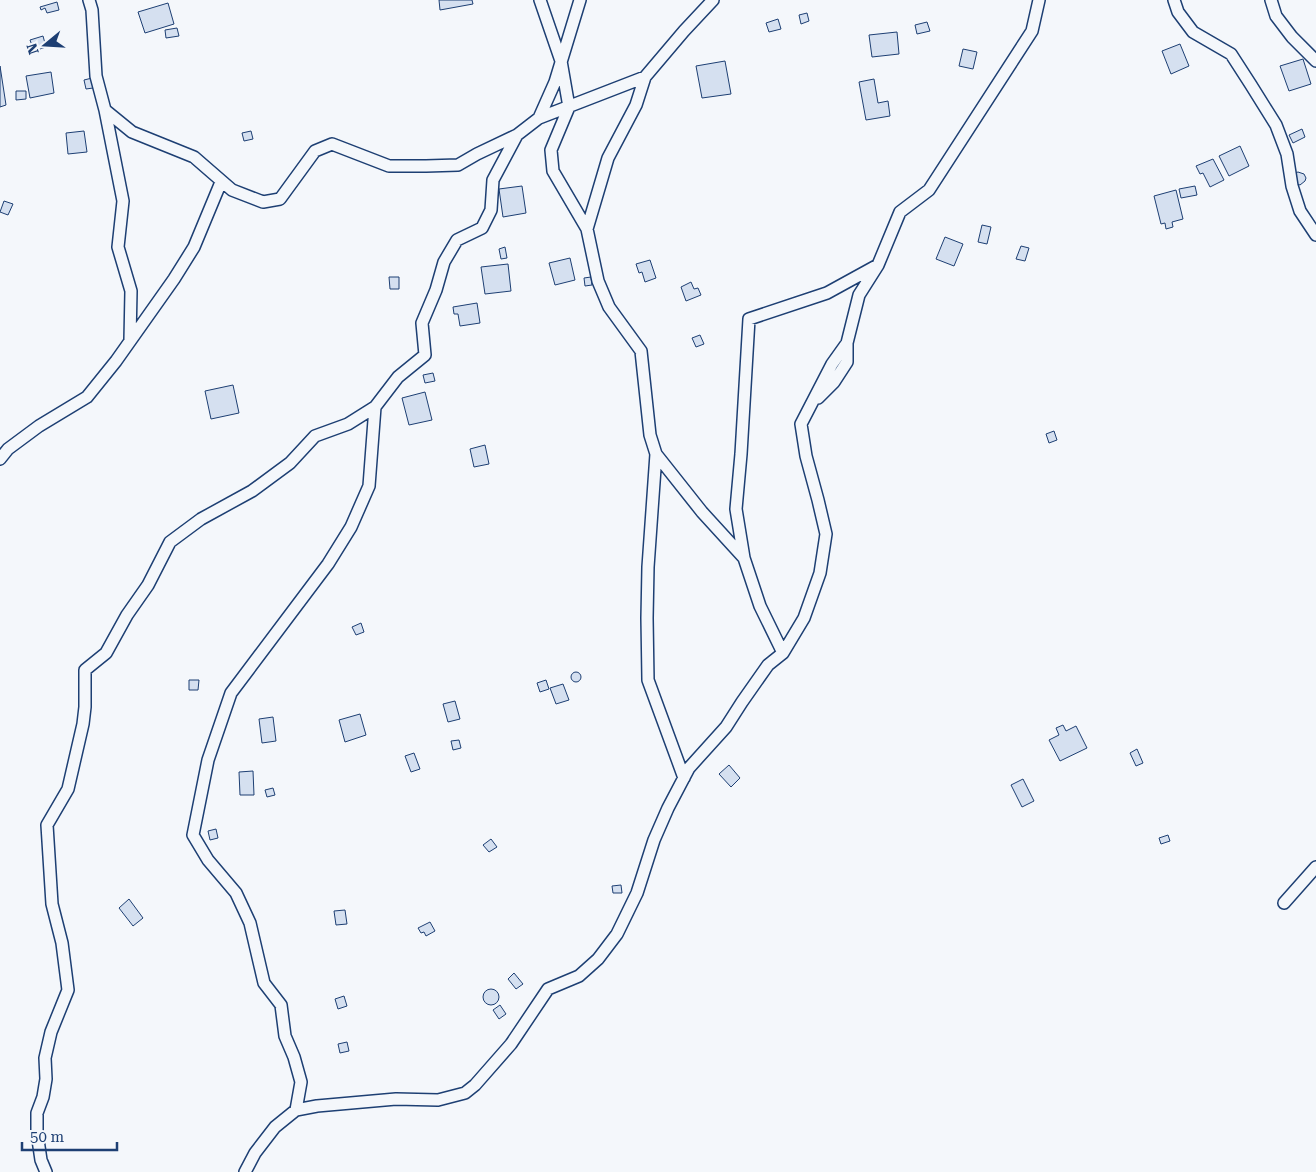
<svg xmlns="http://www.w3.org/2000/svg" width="1316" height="1172" viewBox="0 0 1316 1172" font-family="'Roboto Serif',serif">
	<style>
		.building { fill: #d5e0f0; stroke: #1d3f73 }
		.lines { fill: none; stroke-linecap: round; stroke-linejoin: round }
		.minor-casing { stroke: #1d3f73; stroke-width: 14 }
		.minor { stroke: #f4f7fb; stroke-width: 11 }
	</style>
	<rect width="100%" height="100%" fill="#f4f7fb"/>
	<!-- building -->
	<path class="building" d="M439,0H472L473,4L440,10Z
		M57,2L59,10L47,13L45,8L41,10L40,7Z
		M168,3L174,24L145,33L138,12Z
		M807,13L809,21L801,24L799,15Z
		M778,19L781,29L769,32L766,23Z
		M927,22L930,31L917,34L915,25Z
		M177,28L179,36L166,38L165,30Z
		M897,32L899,54L872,57L869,35Z
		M43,36L46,47L34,51L30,40Z
		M1180,44L1189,66L1171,74L1162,51Z
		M963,49L977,52L973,69L959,66Z
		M1303,59L1311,84L1289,91L1280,66Z
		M725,61L731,94L702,98L696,66Z
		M0,66L6,105L0,107Z
		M51,72L54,93L30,98L26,76Z
		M92,78L93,88L86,89L84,80Z
		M874,79L878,103L888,101L890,116L866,120L859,82Z
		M16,91H26V99L16,100Z
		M1302,129L1305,137L1293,143L1289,135Z
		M84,131L87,152L68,154L66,133Z
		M251,131L253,139L244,141L242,133Z
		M1240,146L1249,166L1229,176L1219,156Z
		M1213,159L1224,180L1210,187L1203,173L1200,174L1196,166Z
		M1298,172L1304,174L1306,178L1305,181L1300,185L1297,184L1295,173Z
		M522,186L526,213L503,217L499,189Z
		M1195,186L1197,195L1181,198L1179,189Z
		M1176,190L1183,219L1172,222L1173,227L1166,229L1165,223L1161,224L1154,196Z
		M4,201L13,204L8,215L0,212Z
		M982,225L991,227L987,244L978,242Z
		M945,237L963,244L954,266L936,259Z
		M1021,246L1029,248L1025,261L1016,259Z
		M505,247L507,258L501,259L499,249Z
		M570,258L575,280L555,285L549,263Z
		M650,260L656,278L645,282L642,272L639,273L636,264Z
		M508,264L511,291L485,294L481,267Z
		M389,277H399V289H390Z
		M591,277L592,285L585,286L584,278Z
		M691,282L694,289L698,288L701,295L686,301L681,287Z
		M477,303L480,323L460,326L458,314H454L453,307Z
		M700,335L704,344L696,347L692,338Z
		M433,373L435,381L425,383L423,375Z
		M233,385L239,413L211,419L205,391Z
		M425,392L432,420L409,425L402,398Z
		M1054,431L1057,440L1049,443L1046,434Z
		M485,445L489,464L474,467L470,449Z
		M361,623L364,632L356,635L352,627Z
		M571 677a5 5 0 1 1 10 0a5 5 0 1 1-10 0Z
		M189,680H199L198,690H189Z
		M546,680L549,689L540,692L537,683Z
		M563,684L569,700L556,704L550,688Z
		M455,701L460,719L448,722L443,704Z
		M360,714L366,735L345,742L339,720Z
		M273,717L276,741L262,743L259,719Z
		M1063,725L1066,731L1076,726L1087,748L1060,761L1049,740L1059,735L1056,728Z
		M459,740L461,748L453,750L451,741Z
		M1137,749L1143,763L1136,766L1130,753Z
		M414,753L420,769L411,772L405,756Z
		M729,765L740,778L731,787L719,774Z
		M253,771L254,795H240L239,772Z
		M1023,779L1034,801L1022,807L1011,785Z
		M273,788L275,795L267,797L265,790Z
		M216,829L218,838L210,840L208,831Z
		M1168,835L1170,841L1161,844L1159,838Z
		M491,839L497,847L489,852L483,845Z
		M621,885L622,893H613L612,886Z
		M129,899L143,918L133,926L119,908Z
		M345,910L347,924L336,925L334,911Z
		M430,922L435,931L426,936L424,932L421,933L418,928Z
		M514,973L523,984L516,989L508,979Z
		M483 997a8 8 0 1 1 16 0a8 8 0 1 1-16 0Z
		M344,996L347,1006L338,1009L335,999Z
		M500,1005L506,1014L499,1019L493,1010Z
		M347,1042L349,1051L340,1053L338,1044Z"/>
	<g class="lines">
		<defs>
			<path id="minor" d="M89,0L92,10L96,76L105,110L132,132L194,157L232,190L263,202L280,199L315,151L332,144L389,166H426L458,165L477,154L517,135
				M540,0L561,61L569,107L551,150L553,171L587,229L598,281L609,307L641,351L650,435L656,454L648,567L647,618L648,680L684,778
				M1174,0L1178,12L1193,32L1231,54L1251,85L1276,125L1287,154L1292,186L1300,211L1316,235
				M1271,0L1276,16L1292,37L1316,61
				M105,110L123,201L118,247L131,291L130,340
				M539,118L555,82L580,0
				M587,229L608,158L636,105L645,77L684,31L713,0
				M818,398L834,382L847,362V343L859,295L878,265L900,212L929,190L1032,31L1039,0
				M656,454L702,512L744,558
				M0,459L8,449L39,426L87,397L116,361L174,279L194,247L221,182
				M783,653L760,606L744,558L736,509L741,454L749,319L827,293L878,265
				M1284,903L1316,867
				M296,1110L301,1082L294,1057L285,1036L281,1005L264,983L250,923L236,893L208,860L193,835L208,760L231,693L328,564L351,527L369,486L375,407
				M46,1172L41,1160L37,1133V1113L43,1097L46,1079L45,1058L51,1032L68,990L62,943L52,904L47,825L68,789L83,724L85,707V670L106,653L127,615L148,585L170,542L201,519L252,491L290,463L315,436L348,424L375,407L398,377L425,355L422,323L436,290L444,262L457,240L482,228L491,210L493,180L517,135L539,118L645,77
				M245,1172L255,1153L275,1127L296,1110L317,1106L396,1099L438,1100L465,1093L475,1085L511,1044L548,989L579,976L598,959L617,934L637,893L654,840L668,808L689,768L726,727L742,702L768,665L783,653L804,618L820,573L826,534L818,500L806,456L801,424L832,364L847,343"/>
		</defs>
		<!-- minor casing -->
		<use href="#minor" class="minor-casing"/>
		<!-- minor -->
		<use href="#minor" class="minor"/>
	</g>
	<!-- north arrow -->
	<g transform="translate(45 45) rotate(252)" stroke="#f4f7fb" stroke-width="4" paint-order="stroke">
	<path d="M0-4L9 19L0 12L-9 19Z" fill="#1d3f73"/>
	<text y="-8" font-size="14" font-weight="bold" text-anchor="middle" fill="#1d3f73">N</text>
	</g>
	<!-- scale -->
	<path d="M22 1142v8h95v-8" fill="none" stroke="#1d3f73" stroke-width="2.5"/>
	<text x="30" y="1142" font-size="15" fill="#1d3f73" stroke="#f4f7fb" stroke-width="4" paint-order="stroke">50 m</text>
</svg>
